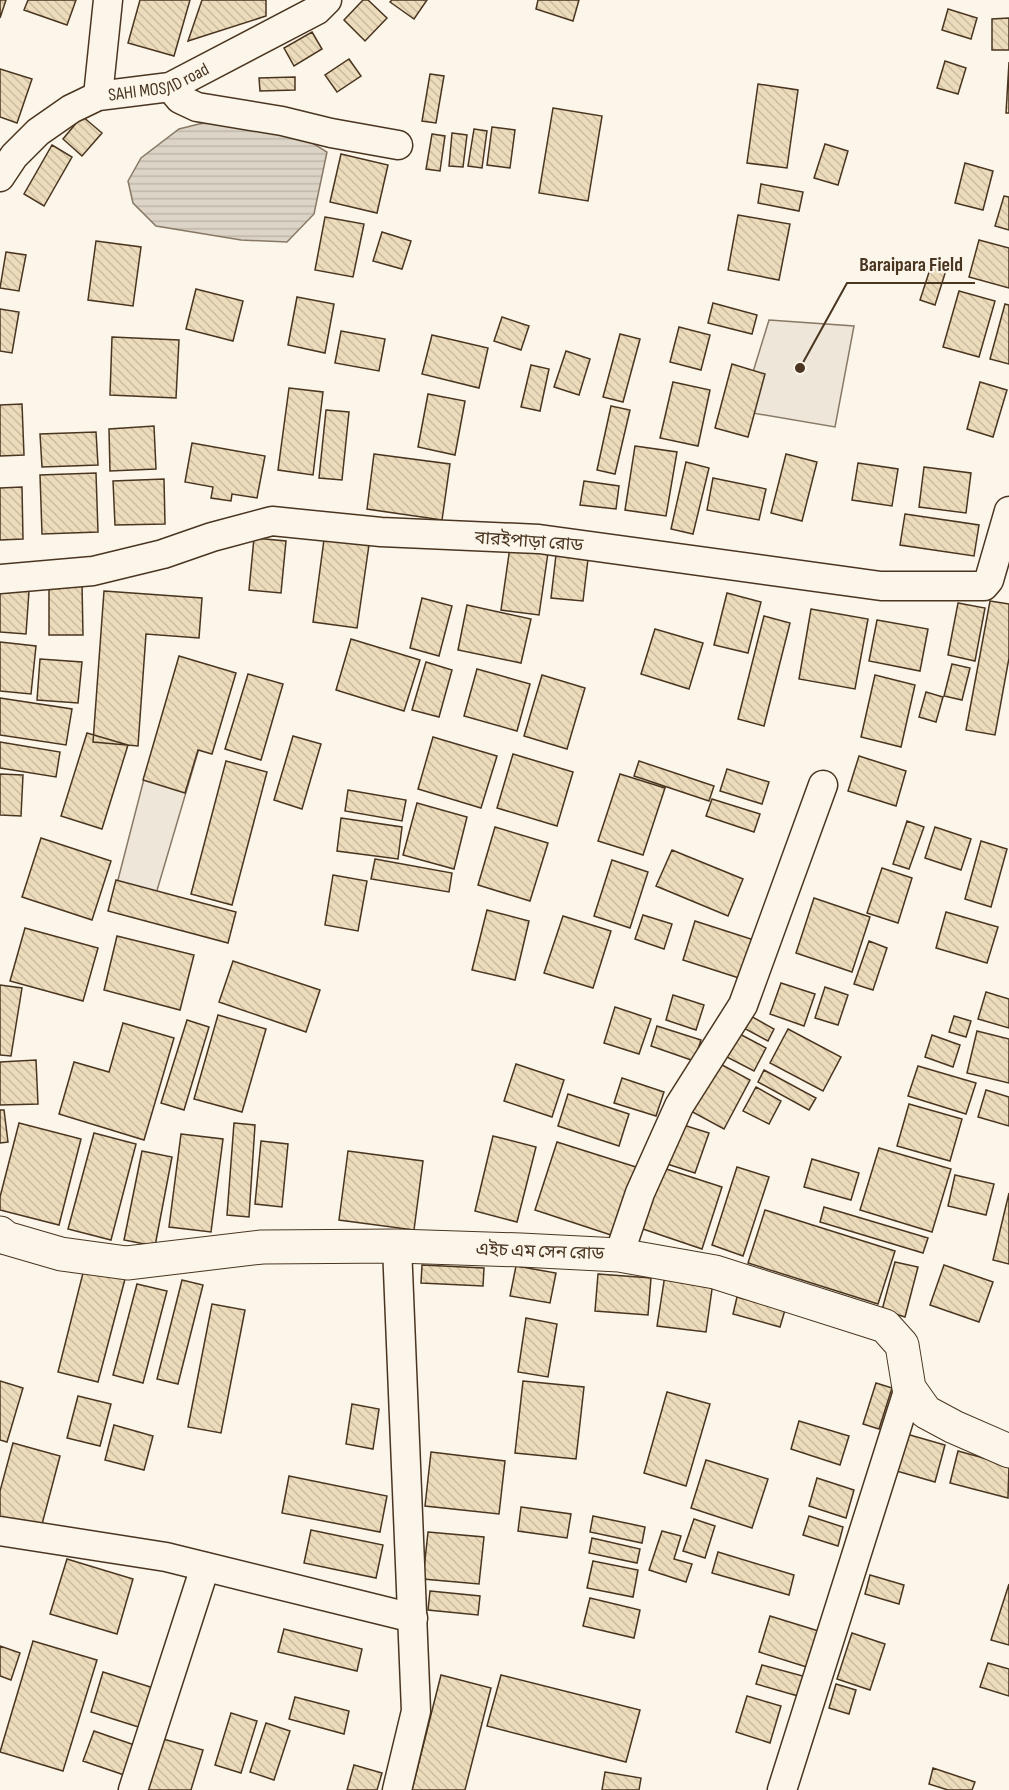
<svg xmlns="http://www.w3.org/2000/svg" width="1009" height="1790" viewBox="0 0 1009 1790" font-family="'Sofia Sans Condensed','Noto Sans Bengali',sans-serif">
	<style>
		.park { fill: #ede6d9; stroke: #887966; stroke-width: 1.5 }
		.water { fill: url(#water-rules); stroke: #887966; stroke-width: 1.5 }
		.building { fill: url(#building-back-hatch); stroke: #4a3520; stroke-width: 1.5 }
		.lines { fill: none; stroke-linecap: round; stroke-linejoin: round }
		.street-casing { stroke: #4a3520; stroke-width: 31 }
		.secondary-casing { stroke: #4a3520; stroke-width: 35 }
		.street { stroke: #fbf6e9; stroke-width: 28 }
		.secondary { stroke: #fbf6e9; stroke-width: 33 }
		.labels { text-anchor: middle; stroke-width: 4.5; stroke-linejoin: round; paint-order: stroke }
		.street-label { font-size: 18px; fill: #4a3520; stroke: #fbf6e9 }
		.leader { fill: none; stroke: #4a3520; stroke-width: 2 }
		.callout-dot { fill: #4a3520; stroke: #fbf6e9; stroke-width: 2 }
		.callout-label { font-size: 20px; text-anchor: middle; font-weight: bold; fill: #4a3520; stroke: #fbf6e9; stroke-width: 4.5; stroke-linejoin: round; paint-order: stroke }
	</style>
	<defs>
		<pattern id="water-rules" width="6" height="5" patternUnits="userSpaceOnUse" patternTransform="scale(1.5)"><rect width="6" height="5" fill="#dcd4c6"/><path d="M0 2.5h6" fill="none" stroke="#beb7aa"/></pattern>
		<pattern id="building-back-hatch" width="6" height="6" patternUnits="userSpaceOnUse" patternTransform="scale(1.5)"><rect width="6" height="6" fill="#ecdcbc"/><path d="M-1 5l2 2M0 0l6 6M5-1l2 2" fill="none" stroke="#ccbda1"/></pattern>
	</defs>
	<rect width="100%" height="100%" fill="#fbf6e9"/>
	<!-- park -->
	<path class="park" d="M769,320L854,326L835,427L741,411Z
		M200,745L148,921L112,903L145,775Z"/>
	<!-- water -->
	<path class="water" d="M211,121L293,131L327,152L314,214L287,242L241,240L156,226L133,203L128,181L141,158L179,129Z"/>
	<!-- building -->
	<path class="building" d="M0,0H6L0,18Z
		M28,0H76L67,25L24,10Z
		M140,0H190L174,56L128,43Z
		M202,0H266V16L188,41Z
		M363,0H368L387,18L365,41L344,20Z
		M392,0H427L414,19L390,2Z
		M538,0H579L573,21L536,9Z
		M948,9L977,18L971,39L942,30Z
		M1009,18V50H992V19Z
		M312,32L322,49L294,66L284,48Z
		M349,59L361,76L337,92L325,75Z
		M945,61L966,68L958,94L937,88Z
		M1009,62V113H1006Z
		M0,69L32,79L17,123L0,117Z
		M430,74L444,76L436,123L422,121Z
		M295,77V90L260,91L259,78Z
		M758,84L798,90L787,168L747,163Z
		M553,108L602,116L588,201L539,193Z
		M82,116L102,133L82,156L63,139Z
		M492,127L515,130L510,168L487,165Z
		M474,129L487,131L482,168L468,166Z
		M452,133L467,135L463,167L449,166Z
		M432,134L445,136L440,171L426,169Z
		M825,144L848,151L838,185L814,178Z
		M52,145L72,157L44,206L24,194Z
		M341,154L388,165L377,213L330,202Z
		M965,163L993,171L983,210L955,203Z
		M761,184L803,192L799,211L758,203Z
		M1004,196L1009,197V230L995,226Z
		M738,215L790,224L779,280L728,270Z
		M325,217L364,224L353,277L315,270Z
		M382,232L411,241L402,269L373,261Z
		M979,240L1009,248V288L969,277Z
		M96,241L141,247L133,306L88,300Z
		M6,252L26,255L19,291L0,288Z
		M933,260L948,264L935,305L920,300Z
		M196,289L243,301L233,341L186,329Z
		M959,291L995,301L979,357L943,347Z
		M297,297L334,304L325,353L288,345Z
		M713,303L757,315L752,334L708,323Z
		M1005,304L1009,305V364L990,359Z
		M0,309L19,312L12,353L0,351Z
		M502,317L529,326L521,350L494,341Z
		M679,327L710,335L701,370L670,362Z
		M341,331L385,339L379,371L335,363Z
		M620,334L640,339L623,402L603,397Z
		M432,335L488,348L479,388L422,374Z
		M112,337L179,340L176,398L110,395Z
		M566,351L590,359L579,395L554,387Z
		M732,364L765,374L748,437L715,428Z
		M531,365L549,369L540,411L521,407Z
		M673,382L710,390L698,446L660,438Z
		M980,382L1007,390L993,437L967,429Z
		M289,388L323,392L313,475L278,470Z
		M428,394L465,401L455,455L418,447Z
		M22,404L24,455L0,456V405Z
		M611,406L630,410L615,474L597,470Z
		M326,410L349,412L342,480L319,478Z
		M154,426L156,469L110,471L109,429Z
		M96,432L98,465L42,467L40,434Z
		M192,443L265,456L257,498L232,494L231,501L211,498L213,487L185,482Z
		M635,446L677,452L666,516L625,510Z
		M374,454L450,464L442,520L367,509Z
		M786,454L817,462L802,521L771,513Z
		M686,462L709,468L693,534L671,529Z
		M858,463L898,469L892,506L852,500Z
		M924,467L971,473L966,513L919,507Z
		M96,473L98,532L42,534L40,475Z
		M713,478L766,489L759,520L707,510Z
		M164,479L165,524L115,525L113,481Z
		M584,481L619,486L616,509L580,505Z
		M22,487L23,539L0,540V488Z
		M905,514L979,525L974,556L900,545Z
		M325,532L370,538L357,628L313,622Z
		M254,538L286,541L281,593L249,590Z
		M511,540L549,546L539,615L501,610Z
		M556,555L588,559L583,601L551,598Z
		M49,583H82L83,635H49Z
		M0,589L29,591L26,634L0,632Z
		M104,591L202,598L199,638L146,634L138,746L93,742Z
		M727,593L761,602L748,653L714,645Z
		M422,598L452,606L439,656L410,648Z
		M990,601L1009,604V658L995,735L966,730Z
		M958,603L985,608L975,661L948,655Z
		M467,605L531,619L521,663L458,650Z
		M811,609L868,619L855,689L799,679Z
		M764,616L790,623L764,726L738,719Z
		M877,620L928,629L920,671L869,661Z
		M655,629L703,643L689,689L641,674Z
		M351,639L420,660L404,711L336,690Z
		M0,642L36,646L31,694L0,691Z
		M179,656L236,673L212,754L198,750L185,793L143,780Z
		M40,659L82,662L78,703L37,700Z
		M426,662L452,670L439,717L412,710Z
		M952,664L970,668L962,700L944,696Z
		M477,669L530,684L517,731L464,716Z
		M248,674L283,684L261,760L225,749Z
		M542,675L585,688L567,749L524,736Z
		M875,675L915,685L901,747L861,737Z
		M926,692L943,697L936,722L919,717Z
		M0,698L72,709L66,745L0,735Z
		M87,733L128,745L102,829L61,816Z
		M293,736L321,744L302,809L274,800Z
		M433,737L497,756L481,808L418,789Z
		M0,742L60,752L56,777L0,768Z
		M513,754L573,772L557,826L497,808Z
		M859,756L906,771L896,806L848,791Z
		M226,761L267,772L232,905L191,894Z
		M639,761L714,786L709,801L634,776Z
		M727,769L769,782L762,804L720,791Z
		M0,774L23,775L21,816L0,815Z
		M620,774L665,788L643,855L598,841Z
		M348,790L406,800L402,821L345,811Z
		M712,799L760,814L754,832L706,816Z
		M417,803L467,817L454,869L403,855Z
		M341,818L402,827L398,859L337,851Z
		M907,821L924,827L909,869L893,864Z
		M495,827L548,843L530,901L478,885Z
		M935,827L971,839L961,870L925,858Z
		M41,838L111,861L92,920L22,897Z
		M981,841L1007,849L991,907L965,899Z
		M672,850L743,879L728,916L656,886Z
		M375,859L452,873L449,892L371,879Z
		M612,860L648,872L630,928L594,916Z
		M882,868L912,878L898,923L867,913Z
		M333,875L367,881L358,931L325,925Z
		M116,880L236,912L228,943L108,911Z
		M814,898L870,917L852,972L796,953Z
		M487,910L529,921L515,980L472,970Z
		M946,912L998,927L987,963L936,948Z
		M643,915L672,924L664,949L635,939Z
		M563,916L611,931L593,988L544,973Z
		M695,921L754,940L742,979L683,960Z
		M25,928L98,948L83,1001L10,981Z
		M117,936L194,955L180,1010L104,990Z
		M869,941L887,948L873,990L854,984Z
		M233,961L320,990L306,1032L219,1002Z
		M781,983L815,994L804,1026L770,1014Z
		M0,985L22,988L11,1056L0,1055Z
		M825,987L848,995L838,1025L815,1018Z
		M986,992L1009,999V1028L978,1019Z
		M673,995L704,1005L696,1030L666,1020Z
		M615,1007L651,1019L639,1054L604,1043Z
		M747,1014L774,1029L768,1041L740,1026Z
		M218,1015L266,1029L242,1112L194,1099Z
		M954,1016L971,1021L966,1037L949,1032Z
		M187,1020L209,1027L184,1110L161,1103Z
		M123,1023L174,1038L144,1140L59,1114L74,1062L109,1072Z
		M657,1026L701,1040L694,1061L651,1046Z
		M788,1029L841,1057L823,1091L770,1063Z
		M734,1031L766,1048L754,1071L721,1054Z
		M977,1031L1009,1039V1083L967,1073Z
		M932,1035L960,1045L953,1067L925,1057Z
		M36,1060L38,1104L0,1105V1062Z
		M713,1060L750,1080L724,1129L687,1109Z
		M516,1064L564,1080L552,1117L504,1101Z
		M918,1066L976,1083L966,1114L908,1096Z
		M764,1070L816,1098L809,1110L758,1082Z
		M622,1078L664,1092L656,1116L614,1103Z
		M756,1087L781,1101L769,1124L743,1111Z
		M986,1090L1009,1097V1126L978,1117Z
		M568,1094L629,1114L619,1146L558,1126Z
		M909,1104L962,1119L950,1161L897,1146Z
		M0,1110H4L8,1142L0,1143Z
		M19,1123L81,1139L59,1225L0,1210V1197Z
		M234,1123L255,1125L249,1217L227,1215Z
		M677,1123L709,1133L695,1173L664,1163Z
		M94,1133L136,1144L111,1240L68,1229Z
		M181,1134L223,1139L211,1232L169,1227Z
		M493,1136L536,1147L517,1222L475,1211Z
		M261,1141L288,1144L282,1207L255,1204Z
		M557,1142L636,1167L614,1236L535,1210Z
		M879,1148L951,1169L932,1232L860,1210Z
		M142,1151L172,1157L155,1246L124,1240Z
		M348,1151L423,1161L414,1230L339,1220Z
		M812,1159L859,1173L851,1200L804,1187Z
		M660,1167L722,1187L702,1249L640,1228Z
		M737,1167L769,1177L743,1256L712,1245Z
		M955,1175L994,1184L986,1215L948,1206Z
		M1009,1193V1264L993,1260Z
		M824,1207L928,1238L923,1253L820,1222Z
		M765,1210L895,1251L878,1304L748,1263Z
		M895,1262L918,1267L905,1317L882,1310Z
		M422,1265L484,1268L483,1286L421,1283Z
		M944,1265L993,1282L979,1322L930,1305Z
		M516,1266L556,1273L550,1303L510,1296Z
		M84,1269L125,1279L98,1382L58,1372Z
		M598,1274L651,1278L648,1315L595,1311Z
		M665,1275L713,1282L706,1332L657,1326Z
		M182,1280L203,1285L178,1384L157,1379Z
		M137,1284L167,1291L143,1383L113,1375Z
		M737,1297L785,1310L780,1327L733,1314Z
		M212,1304L245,1310L221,1433L188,1427Z
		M526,1318L557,1324L548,1377L518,1372Z
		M0,1381L23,1388L7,1442L0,1440Z
		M523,1381L584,1387L576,1459L515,1453Z
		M876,1383L892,1388L879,1429L863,1424Z
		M667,1392L710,1404L686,1486L644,1473Z
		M78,1396L111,1404L100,1446L67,1438Z
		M352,1404L379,1409L373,1449L346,1444Z
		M799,1421L849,1436L840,1465L791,1449Z
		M114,1425L153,1436L144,1470L105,1460Z
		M903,1433L945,1445L935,1482L893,1470Z
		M13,1443L60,1456L41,1528L0,1517V1491Z
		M958,1451L1009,1465L1008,1498L950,1483Z
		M431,1452L505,1461L499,1514L425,1506Z
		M706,1460L768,1479L752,1528L691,1508Z
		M289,1476L387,1496L380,1532L282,1513Z
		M817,1478L854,1490L846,1518L809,1506Z
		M521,1507L571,1514L567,1538L518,1531Z
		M593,1516L645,1527L642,1543L590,1532Z
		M809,1516L843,1527L838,1546L803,1535Z
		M694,1519L715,1526L705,1558L683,1551Z
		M311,1530L383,1545L376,1578L304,1563Z
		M662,1531L681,1536L674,1559L692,1564L686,1582L649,1570Z
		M428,1532L484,1537L479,1584L423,1579Z
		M592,1538L640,1549L637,1563L589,1553Z
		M718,1552L794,1575L789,1595L712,1573Z
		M67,1559L133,1579L117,1634L50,1614Z
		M593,1561L638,1570L633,1597L587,1588Z
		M870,1575L904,1585L899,1604L865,1594Z
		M1009,1584V1645L991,1640Z
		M430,1591L480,1596L478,1615L428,1610Z
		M590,1598L640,1610L634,1638L583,1626Z
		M770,1616L825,1633L813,1669L759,1652Z
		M284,1629L362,1649L357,1671L278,1652Z
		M852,1633L885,1644L870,1690L837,1679Z
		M33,1641L97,1660L63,1771L0,1752Z
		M0,1646L20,1653L11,1680L0,1676Z
		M988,1663L1009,1669V1696L980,1687Z
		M762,1665L810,1678L805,1698L756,1684Z
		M103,1672L160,1690L148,1730L91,1712Z
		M441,1675L491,1688L465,1790H412Z
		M501,1675L640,1710L626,1762L487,1726Z
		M836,1684L856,1690L849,1714L829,1708Z
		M747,1696L781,1706L770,1743L736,1732Z
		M295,1697L349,1711L344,1734L289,1719Z
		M231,1713L257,1721L241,1773L215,1765Z
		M266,1723L290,1731L274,1780L250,1772Z
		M94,1731L143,1748L133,1778L83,1761Z
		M156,1737L203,1750L191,1790H140Z
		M354,1765L382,1773L377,1790H347Z
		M933,1768L975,1782L972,1790H948L929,1784Z
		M605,1772L641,1778L639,1790H602Z"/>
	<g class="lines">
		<defs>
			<g id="street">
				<path d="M170,87L180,99L197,107L282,121L331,133L398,145"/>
				<path d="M98,96L108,0"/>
				<path id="s1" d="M0,177L14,156L38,132L71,109L98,96L170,87L317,10L327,0"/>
				<path d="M0,579L93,571L163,554L212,537L272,521L381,532L539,539L881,586H984L989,580L1009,511"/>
				<path d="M619,1255L640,1193L679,1106L743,1005L823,785"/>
				<path d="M0,1531L166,1557L413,1618"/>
				<path d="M133,1790L205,1567"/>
				<path d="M397,1790L416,1711L397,1246"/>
				<path d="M782,1790L909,1388"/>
			</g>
			<path id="secondary" d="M0,1233L6,1238L61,1254L127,1263L262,1247L397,1246L521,1250L619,1255L715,1272L885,1326L902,1345L909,1388L926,1412L954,1427L1009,1451"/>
		</defs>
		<!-- street casing -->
		<use href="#street" class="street-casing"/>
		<!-- secondary casing -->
		<use href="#secondary" class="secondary-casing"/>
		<!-- street -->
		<use href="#street" class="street"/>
		<!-- secondary -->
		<use href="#secondary" class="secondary"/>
	</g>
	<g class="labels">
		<!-- street labels -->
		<g class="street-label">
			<text dy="6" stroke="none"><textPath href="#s1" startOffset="192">SAHI MOSJID road</textPath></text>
			<text transform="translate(529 541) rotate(4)" y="6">বারইপাড়া রোড</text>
			<text transform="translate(540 1251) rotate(2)" y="6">এইচ এম সেন রোড</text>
		</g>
	</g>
	<!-- callouts -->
	<path class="leader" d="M800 368L847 283H975"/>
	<circle class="callout-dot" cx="800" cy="368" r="6"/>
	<g class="callout-label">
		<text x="911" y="271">Baraipara Field</text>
	</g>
</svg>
